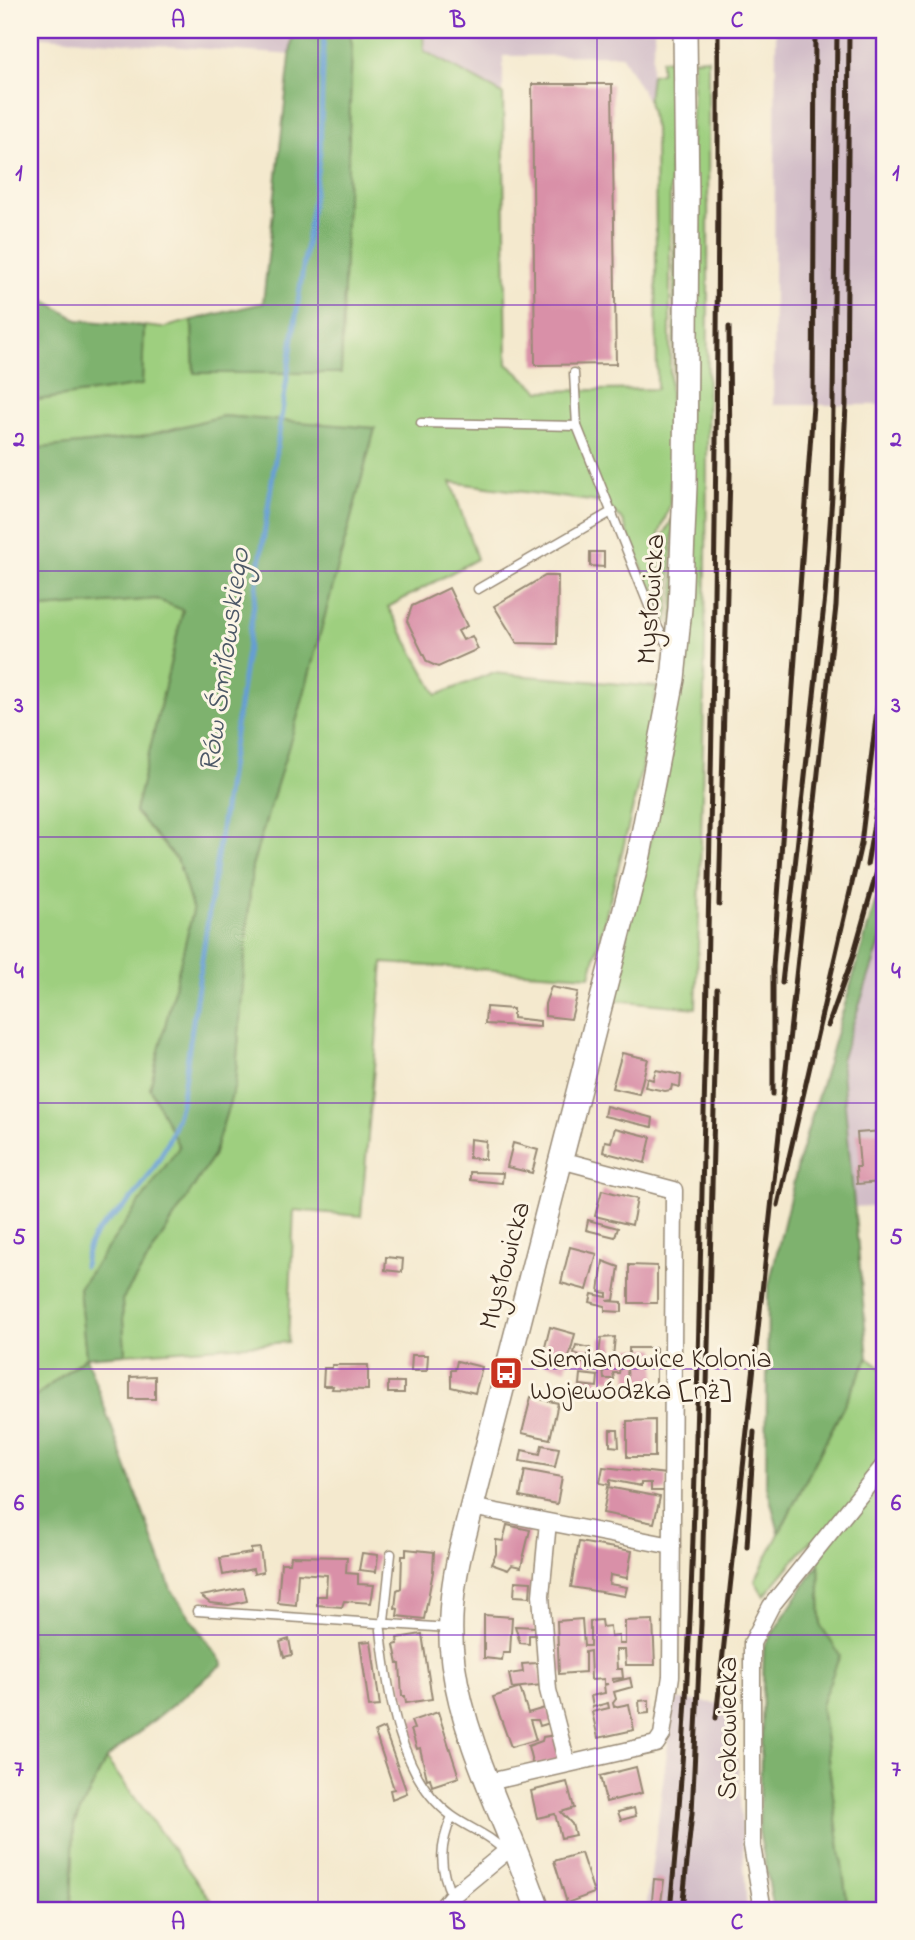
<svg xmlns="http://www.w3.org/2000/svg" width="915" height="1940" viewBox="0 0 915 1940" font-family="'Indie Flower',sans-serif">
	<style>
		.industrial { fill: #d2bdc8 }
		.green { fill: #9ecf7f; stroke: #6c7c4e; stroke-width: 2 }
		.forest { fill: #7eb26e; stroke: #5c6e46; stroke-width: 2 }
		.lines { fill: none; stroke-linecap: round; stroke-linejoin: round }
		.stream { stroke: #659ed4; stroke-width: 5 }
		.building { fill: #d990a8 }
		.lane-casing { stroke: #988a76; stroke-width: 11 }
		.street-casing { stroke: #988a76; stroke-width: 19 }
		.secondary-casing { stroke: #988a76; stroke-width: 26 }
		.lane { stroke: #fff; stroke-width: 8 }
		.street { stroke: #fff; stroke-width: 16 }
		.secondary { stroke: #fff; stroke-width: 23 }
		.rail { stroke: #3b2a1e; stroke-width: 5 }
		.grid { fill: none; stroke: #7b2cbf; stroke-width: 2; stroke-opacity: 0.55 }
		.labels { text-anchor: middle; stroke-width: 6; stroke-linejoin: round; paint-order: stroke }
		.street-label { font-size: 28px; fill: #3b2a1e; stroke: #fcf5e5 }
		.poi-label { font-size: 28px; fill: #3b2a1e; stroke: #fcf5e5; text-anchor: start }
		.water-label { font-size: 30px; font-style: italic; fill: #4c5867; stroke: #fcf5e5 }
		.neatline { fill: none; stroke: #7b2cbf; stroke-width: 2.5 }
		.grid-label { font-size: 23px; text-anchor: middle; font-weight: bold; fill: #7b2cbf }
	</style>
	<rect width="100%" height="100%" fill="#fcf5e5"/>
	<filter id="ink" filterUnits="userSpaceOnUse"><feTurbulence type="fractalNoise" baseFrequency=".0143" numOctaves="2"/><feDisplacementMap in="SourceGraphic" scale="14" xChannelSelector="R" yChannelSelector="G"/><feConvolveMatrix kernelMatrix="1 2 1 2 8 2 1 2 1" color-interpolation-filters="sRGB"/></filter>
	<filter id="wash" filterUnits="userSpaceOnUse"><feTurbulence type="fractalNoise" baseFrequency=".00686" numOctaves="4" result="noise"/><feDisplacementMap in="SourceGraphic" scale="28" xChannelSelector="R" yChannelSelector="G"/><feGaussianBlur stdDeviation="1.57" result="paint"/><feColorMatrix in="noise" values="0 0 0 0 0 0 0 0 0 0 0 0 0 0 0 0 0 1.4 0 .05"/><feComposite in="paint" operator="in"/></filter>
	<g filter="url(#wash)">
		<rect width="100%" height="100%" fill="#f4e9ce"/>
		<!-- industrial -->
		<path class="industrial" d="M30,30H293L292,55L30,36Z
			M423,30H655L648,101L621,55L503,56V94L424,51Z
			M776,30H885V405H773Z
			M885,928V1205L855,1207L841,1060Z
			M674,1699L734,1705L747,1910H646Z"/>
		<!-- green -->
		<path class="green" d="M349,30H423L424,51L503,94L507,364L540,391L657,389L655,129L648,101L651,75L661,73V60L677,59V111L670,131V505L659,535L655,600L623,521L605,503L451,482L477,559L388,607L437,695L492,673L657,687C641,785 615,880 590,976L383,963L361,1216L294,1210L288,1342L125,1354L122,1300L213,1156L235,1085L252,866L300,708L375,429L223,416L137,438L35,449H30V401L142,385L144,326L163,328L192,320L194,373H341L352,45Z
			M708,58C709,375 707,691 696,1008L615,1000V984L667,768L694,59Z
			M678,122L677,452L668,623L662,620L659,610L663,537L674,515V135Z
			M156,599L183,610L135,812L178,861L193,911L150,1088L180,1147L79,1288L86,1356L30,1401V609Z
			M868,1358L885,1371V1910H848L821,1705L839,1655L821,1626L819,1563L810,1541L764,1596L755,1581Z
			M106,1759L218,1910H71L74,1824Z"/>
		<!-- forest -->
		<path class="forest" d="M293,30H349L352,45L341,373H194L192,320L263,303Z
			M30,295H36L78,320L144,326L142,385L30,401Z
			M223,416L375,428L300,709L252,866L235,1085L213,1156L122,1300L125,1354L86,1357L171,1589L223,1664L106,1759L74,1824L71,1910H30V1401L86,1357L79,1288L179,1147L150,1088L193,911L178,861L135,812L183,610L156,599L30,609V449L137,438Z
			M885,869V928L841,1060L868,1358L779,1533L766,1483L768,1289L800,1156Z
			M819,1563L821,1626L840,1655L821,1705L848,1910H774L759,1831L764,1646Z"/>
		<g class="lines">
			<!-- stream -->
			<path class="stream" d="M84,1266C88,1232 103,1227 125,1206C152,1178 172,1140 181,1103L320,152L324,30"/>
		</g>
		<g id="blocks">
			<!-- building -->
			<path class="building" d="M532,84H612L616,364L535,365Z
				M590,552H604V567L590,566Z
				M545,576H558L557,644L517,643L494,606Z
				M449,588L467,626L458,631L463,640L472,636L478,649L438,667L427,662L407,621L412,606Z
				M551,987L578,992L571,1019L545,1016V1004Z
				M486,1007L513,1009V1018L540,1021V1027L485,1024Z
				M622,1053L648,1059L639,1094L612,1088Z
				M656,1070L681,1075L680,1087L672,1085L671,1090L665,1091L645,1087L647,1078L653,1080Z
				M606,1106L653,1118L652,1127L604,1116Z
				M615,1128L651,1137L645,1163L603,1152L605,1141L611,1142Z
				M882,1131L884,1160L880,1161L881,1182L857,1184L856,1167H860L857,1133Z
				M470,1139L486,1141L485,1159L469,1158Z
				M513,1143L538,1150L532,1173L507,1167Z
				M470,1172L503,1173L502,1183L470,1180Z
				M602,1190L637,1199L632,1225L595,1216Z
				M588,1220L618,1228L615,1237L586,1230Z
				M570,1247L597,1254L587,1290L561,1283Z
				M386,1257L403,1259L402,1272L385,1270Z
				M603,1261L619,1267L614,1300L607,1301L622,1302V1312L605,1311V1306L590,1302L592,1294L607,1297V1293L599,1292Z
				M629,1265L657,1266V1303H629Z
				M550,1327L575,1334L566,1369L541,1363Z
				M615,1337L613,1357L627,1358L629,1361V1348H656V1385L628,1386L627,1367H620L619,1373H613L614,1379H604L602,1356L599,1355L601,1338Z
				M576,1345L590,1348L588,1356L596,1358L593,1365L578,1362L579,1355L574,1353Z
				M412,1355H428L427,1371H411Z
				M457,1361L482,1367L475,1393L451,1387V1370H455Z
				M332,1365H368V1390L332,1389L333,1386H323L324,1368H332Z
				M581,1374L598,1376L597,1387L580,1385Z
				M155,1376V1399H130V1377Z
				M388,1382H404V1393H388Z
				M531,1397L558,1403L550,1439L522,1433Z
				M655,1420V1457H627V1421Z
				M610,1430H618L619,1447L610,1446Z
				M542,1445L559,1448L555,1467L520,1461L522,1450L540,1454Z
				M603,1467L666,1474V1491H651V1483H641V1486L610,1480V1485L600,1483Z
				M525,1470L562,1477L557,1504L520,1497Z
				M608,1487L660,1497L654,1523L603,1513Z
				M507,1525L530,1530L521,1567L512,1565L508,1570L491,1564L496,1554V1540L503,1541Z
				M579,1542L632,1551L627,1578L610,1575L609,1584L627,1587L625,1596L571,1587Z
				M260,1548L263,1572L254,1574L253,1569L223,1575L220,1558L251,1553V1549Z
				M406,1549L434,1552L433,1572L424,1619L397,1616L398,1609L395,1608L397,1590L401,1588L402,1556H406Z
				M362,1553L378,1555L376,1572L359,1570Z
				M291,1556L347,1557L346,1573L358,1574V1584L374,1585L371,1603L344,1601L342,1607L317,1605V1596H326L327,1575L298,1573L296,1605L278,1603L281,1563H290Z
				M515,1581L531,1582L530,1597L514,1596Z
				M244,1588L247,1601L229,1605L210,1603L201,1596Z
				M484,1615L512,1617L510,1653H503L502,1660L484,1658Z
				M582,1619L584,1646H590V1621L601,1620L602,1627L610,1626L611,1637L619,1636V1644H625V1621L653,1620L655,1665H626L625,1650H616L617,1669H622L623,1678L612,1679L613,1682L630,1678L632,1687L614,1692L616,1699L613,1703L614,1707L629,1704L634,1730L598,1738L592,1712L609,1708L608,1703L593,1707L591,1696L605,1693L604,1685L608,1684H604V1679L591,1680L590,1651L585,1652V1672L559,1674L557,1621Z
				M515,1626L535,1627V1635H529V1644L520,1643Z
				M422,1634L432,1699L406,1703L405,1696H402L400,1664H398L394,1645L398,1644L397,1638Z
				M289,1639L292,1655L284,1657L280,1642Z
				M371,1641L380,1706L369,1707L360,1642Z
				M537,1663L542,1685L512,1688L509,1674L523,1672L522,1664Z
				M520,1688L528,1713L548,1707L553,1722L540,1726L538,1720H530L536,1740L511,1747L493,1697Z
				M649,1700V1713L640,1714L639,1701Z
				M438,1712L459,1777L432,1786L430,1778L427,1779L420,1748L417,1749L411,1730L414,1729L411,1721Z
				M384,1728L407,1793L392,1799L390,1790L394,1789L375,1732Z
				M556,1735L559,1760L533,1766L528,1746L542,1741L543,1737Z
				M636,1767L642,1793L606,1802L600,1776Z
				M567,1782L574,1808L561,1812L572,1824L575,1835L561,1838L555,1814L537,1818L531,1791Z
				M634,1808L636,1816L621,1820L618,1812Z
				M581,1853L594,1893L567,1903L554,1861Z
				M654,1879L664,1880L660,1910H651Z"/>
		</g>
	</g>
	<g filter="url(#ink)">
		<use href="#blocks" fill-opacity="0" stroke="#988a76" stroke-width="2"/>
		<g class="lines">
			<defs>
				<path id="lane" d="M574,373L577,426L657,626L665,641L674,646
					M421,423L577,426
					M478,589L613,511
					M197,1611L449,1628
					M384,1621L391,1554
					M381,1630C387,1689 399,1778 452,1816C470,1829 490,1835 505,1852
					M452,1896C438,1867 440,1845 452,1816"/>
				<path id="street" d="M471,1507L672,1546
					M548,1522L541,1595L548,1690L567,1764
					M489,1782L656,1744L662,1735L671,1676L674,1190L561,1160
					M440,1910L452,1896L515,1844
					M763,1910L752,1846V1643L771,1606L885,1464"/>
				<path id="secondary" d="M538,1910C511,1829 465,1749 453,1663C447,1620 453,1578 464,1537L639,855L673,679L680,608L685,486L687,198L685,30"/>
			</defs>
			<!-- lane casing -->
			<use href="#lane" class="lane-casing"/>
			<!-- street casing -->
			<use href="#street" class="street-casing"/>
			<!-- secondary casing -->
			<use href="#secondary" class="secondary-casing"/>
			<!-- lane -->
			<use href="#lane" class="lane"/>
			<!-- street -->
			<use href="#street" class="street"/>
			<!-- secondary -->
			<use href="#secondary" class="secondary"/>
			<!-- rail -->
			<path class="rail" d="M867,865L885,759
				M719,905L730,474L729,327
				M782,983L825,596L832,496L837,30
				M828,1026L853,956L885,843
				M773,1094V967L813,405L815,30
				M778,1205L861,844L885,642
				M747,1547L754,1432
				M716,1718L836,606L846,405L849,30
				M670,1910C695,1659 696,1407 703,1155C712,780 719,405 718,30
				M682,1910L692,1813L701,1624L717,989"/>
		</g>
	</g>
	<!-- grid -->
	<path class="grid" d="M318,30V1910M597,30V1910M30,305H885M30,571H885M30,837H885M30,1103H885M30,1369H885M30,1635H885"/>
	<!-- icons -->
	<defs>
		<symbol id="bus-square" viewBox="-11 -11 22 22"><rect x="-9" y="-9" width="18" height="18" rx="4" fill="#c8321e" stroke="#fcf5e5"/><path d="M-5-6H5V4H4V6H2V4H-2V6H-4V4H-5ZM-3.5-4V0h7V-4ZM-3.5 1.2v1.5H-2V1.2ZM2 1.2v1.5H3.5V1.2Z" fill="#fff"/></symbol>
	</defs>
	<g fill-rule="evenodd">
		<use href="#bus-square" x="487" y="1354" width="38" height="38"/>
	</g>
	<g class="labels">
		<!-- street labels -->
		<g class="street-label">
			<text transform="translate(649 599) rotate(-86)" y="10">Mysłowicka</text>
			<text transform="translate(503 1265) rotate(-75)" y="10">Mysłowicka</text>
			<text transform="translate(726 1728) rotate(-90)" y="10">Srokowiecka</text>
		</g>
		<!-- poi labels -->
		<g class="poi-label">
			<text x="530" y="1367">Siemianowice Kolonia<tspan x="530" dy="32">Wojewódzka [nż]</tspan></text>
		</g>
		<!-- water labels -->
		<g class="water-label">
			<text transform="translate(223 660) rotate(-82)" y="10">Rów Śmiłowskiego</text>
		</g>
	</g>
	<!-- margin -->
	<rect width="915" height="1940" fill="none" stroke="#fcf5e5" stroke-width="77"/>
	<rect x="38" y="38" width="838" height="1864" class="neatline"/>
	<g class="grid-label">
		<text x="178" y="27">A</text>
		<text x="458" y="27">B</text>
		<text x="737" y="27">C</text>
		<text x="19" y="180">1</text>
		<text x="896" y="180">1</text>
		<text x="19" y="446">2</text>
		<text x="896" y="446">2</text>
		<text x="19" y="712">3</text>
		<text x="896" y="712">3</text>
		<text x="19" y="978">4</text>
		<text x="896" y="978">4</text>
		<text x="19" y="1244">5</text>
		<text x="896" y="1244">5</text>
		<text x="19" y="1510">6</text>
		<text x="896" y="1510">6</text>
		<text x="19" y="1776">7</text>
		<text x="896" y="1776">7</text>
		<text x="178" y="1929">A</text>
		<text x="458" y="1929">B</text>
		<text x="737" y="1929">C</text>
	</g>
</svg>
